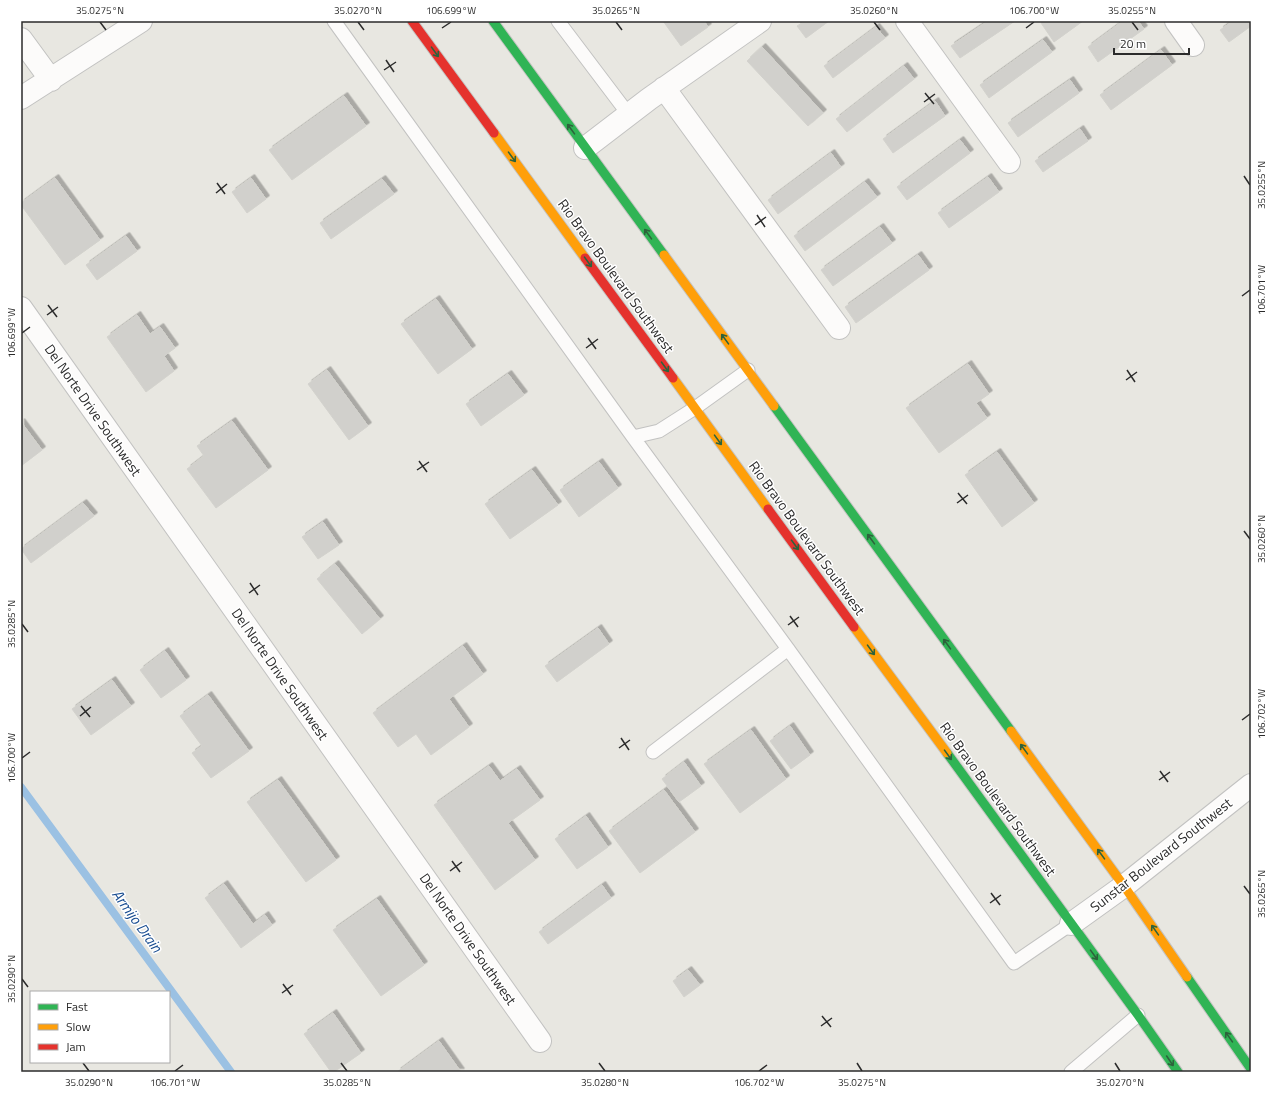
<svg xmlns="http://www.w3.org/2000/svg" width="1272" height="1093" viewBox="0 0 1272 1093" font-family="'Titillium Web',sans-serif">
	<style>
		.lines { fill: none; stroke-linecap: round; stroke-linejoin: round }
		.stream { stroke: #9bc1e3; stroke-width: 8 }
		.building { fill: #d1d0cc; stroke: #d3d2cd; filter: url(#shadow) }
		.lane-casing { stroke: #c2c2c1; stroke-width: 15 }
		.street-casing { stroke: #c2c2c1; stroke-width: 24 }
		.fast-casing { stroke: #c5c4c2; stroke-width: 11 }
		.slow-casing { stroke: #c5c4c2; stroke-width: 11 }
		.jam-casing { stroke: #c5c4c2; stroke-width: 11 }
		.lane { stroke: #fcfbfa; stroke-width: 13 }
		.street { stroke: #fcfbfa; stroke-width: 22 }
		.fast { stroke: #30b455; stroke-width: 9 }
		.slow { stroke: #ff9f0a; stroke-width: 9 }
		.jam { stroke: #e5322d; stroke-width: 9 }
		.oneway { stroke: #2d623c }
		.ticks { fill: none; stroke: #2b2b2b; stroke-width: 1.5 }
		.labels { text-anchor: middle; stroke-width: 3; stroke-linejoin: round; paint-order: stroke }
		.street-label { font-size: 14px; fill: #2b2b2b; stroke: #fff }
		.water-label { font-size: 15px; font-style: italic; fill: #194d91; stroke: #fff }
		.neatline { fill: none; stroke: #2b2b2b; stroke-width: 1.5 }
		.ticks-label { font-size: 10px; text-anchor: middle; fill: #2b2b2b }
	</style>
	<defs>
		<filter id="shadow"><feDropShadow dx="3.5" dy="-3.5" stdDeviation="0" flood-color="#0004"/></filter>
	</defs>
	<rect width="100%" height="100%" fill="#e8e7e1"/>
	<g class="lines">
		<!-- stream -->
		<path class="stream" d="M21,787L231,1072"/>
	</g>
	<!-- building -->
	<path class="building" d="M663,21H704L708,27L681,46Z
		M805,21H829L806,38L797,26Z
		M988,21H1015L960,58L951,46Z
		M1045,21H1083L1054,42L1041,23Z
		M1123,21H1138L1144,29L1098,62L1088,47Z
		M1233,21H1251V26L1229,42L1220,30Z
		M876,27L885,38L833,78L824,66Z
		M1043,40L1052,52L989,98L980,85Z
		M762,47L823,113L808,126L747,61Z
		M1161,50L1172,65L1111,110L1100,95Z
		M904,66L914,79L847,132L836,119Z
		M1070,80L1079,93L1018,137L1008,123Z
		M344,96L366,126L292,180L269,150Z
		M935,101L945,116L893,153L883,139Z
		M1080,129L1088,141L1043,172L1035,161Z
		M960,140L970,153L907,200L897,187Z
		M831,153L841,167L778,214L768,200Z
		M988,177L999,192L949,228L938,213Z
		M55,178L100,240L65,265L21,205V203Z
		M251,178L266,199L247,213L232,192Z
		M382,179L394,194L331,239L320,223Z
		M865,182L877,197L805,251L794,236Z
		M880,227L892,243L833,286L821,270Z
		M126,236L137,251L97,280L86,265Z
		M918,255L929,270L856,323L845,307Z
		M436,299L472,349L438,374L401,324Z
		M137,315L150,334L160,327L175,348L164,356L174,371L146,392L107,337Z
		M968,364L989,394L976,403L987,418L939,453L906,408Z
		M327,370L368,426L349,440L308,384Z
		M508,374L524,395L481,426L466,404Z
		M232,421L268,470L216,508L187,469L204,456L197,446Z
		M21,422L42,450L21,466Z
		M997,452L1034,503L1002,527L965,475Z
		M599,462L618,488L579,517L560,490Z
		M532,470L558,505L510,539L485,504Z
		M83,503L94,516L31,563L21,549Z
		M323,522L339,545L318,559L302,537Z
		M335,564L380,619L362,634L317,579Z
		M598,628L609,644L557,682L545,666Z
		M463,646L483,674L449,699L469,727L431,755L416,734L398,747L373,713Z
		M165,651L186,680L161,698L140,670Z
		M112,680L131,706L91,735L72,709Z
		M208,695L249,751L211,778L192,753L202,746L180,716Z
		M790,726L810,755L791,769L770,741Z
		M751,730L786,779L740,813L704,764Z
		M684,762L701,786L679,802L662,779Z
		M489,766L500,781L517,769L540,800L508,823L535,860L495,890L434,805Z
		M278,780L336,860L306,882L247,802Z
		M664,790L695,832L640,873L609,831Z
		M586,816L608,847L577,869L555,839Z
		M224,884L253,924L265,915L272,925L241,948L205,898Z
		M602,885L611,898L548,944L539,932Z
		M377,899L424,965L381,996L333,930Z
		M688,970L700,985L684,997L673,981Z
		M333,1013L361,1053L334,1072H331L304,1034Z
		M439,1041L461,1072H397Z"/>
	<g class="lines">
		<defs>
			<path id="lane" d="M334,21L633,437L659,431L695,408L748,370
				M558,21L629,115
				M633,437L788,649L1014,963L1071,924
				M653,752L788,649
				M1071,1072L1138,1015"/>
			<path id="street" d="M907,21L1009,162
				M1176,21L1193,45
				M21,39L51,80
				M664,88L839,328
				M21,98L141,21
				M585,148L649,99L760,21
				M21,308L540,1041
				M1071,924L1124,886L1251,785"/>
			<path id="fast" d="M493,21L664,255
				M774,406L1011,731
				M947,753L1138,1015L1178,1072
				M1187,977L1251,1069"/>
			<path id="slow" d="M494,133L585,258
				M664,255L774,406
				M673,378L768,509
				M854,627L947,753
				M1011,731L1124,886L1187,977"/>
			<path id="jam" d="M412,21L494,133
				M585,258L673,378
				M768,509L854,627"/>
		</defs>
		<!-- lane casing -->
		<use href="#lane" class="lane-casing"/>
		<!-- street casing -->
		<use href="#street" class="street-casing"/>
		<!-- fast casing -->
		<use href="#fast" class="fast-casing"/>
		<!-- slow casing -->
		<use href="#slow" class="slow-casing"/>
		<!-- jam casing -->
		<use href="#jam" class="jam-casing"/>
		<!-- lane -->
		<use href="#lane" class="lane"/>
		<!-- street -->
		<use href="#street" class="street"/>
		<!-- fast -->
		<use href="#fast" class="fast"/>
		<!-- slow -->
		<use href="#slow" class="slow"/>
		<!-- jam -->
		<use href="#jam" class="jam"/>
	</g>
	<!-- one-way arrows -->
	<defs><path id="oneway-shaft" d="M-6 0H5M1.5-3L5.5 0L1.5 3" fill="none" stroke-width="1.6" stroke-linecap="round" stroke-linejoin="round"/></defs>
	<g class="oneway">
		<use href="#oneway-shaft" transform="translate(435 52) rotate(54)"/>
		<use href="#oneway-shaft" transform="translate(571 129) rotate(-126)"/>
		<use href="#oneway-shaft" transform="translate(512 157) rotate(54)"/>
		<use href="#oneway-shaft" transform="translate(648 234) rotate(-126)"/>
		<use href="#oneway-shaft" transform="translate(588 262) rotate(54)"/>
		<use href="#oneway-shaft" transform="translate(725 339) rotate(-126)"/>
		<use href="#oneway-shaft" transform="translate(665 367) rotate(54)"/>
		<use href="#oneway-shaft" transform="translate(718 440) rotate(54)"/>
		<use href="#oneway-shaft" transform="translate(871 539) rotate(-126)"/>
		<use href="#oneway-shaft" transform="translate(795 545) rotate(54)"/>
		<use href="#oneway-shaft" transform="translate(947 644) rotate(-126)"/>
		<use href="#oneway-shaft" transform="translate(871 650) rotate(54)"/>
		<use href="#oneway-shaft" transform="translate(1024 749) rotate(-126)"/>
		<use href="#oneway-shaft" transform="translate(948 755) rotate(54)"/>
		<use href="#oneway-shaft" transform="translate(1101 854) rotate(-126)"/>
		<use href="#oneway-shaft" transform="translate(1155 930) rotate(-125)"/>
		<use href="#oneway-shaft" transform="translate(1094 955) rotate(54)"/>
		<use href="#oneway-shaft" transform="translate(1229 1037) rotate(-125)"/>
		<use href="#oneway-shaft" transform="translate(1170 1061) rotate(56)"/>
	</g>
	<!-- ticks -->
	<path class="ticks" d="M100,22L106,30M358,22L364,30M616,22L622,30M874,22L880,30M1132,22L1138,30M442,28L451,22M1026,28L1034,22M386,60L394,72M384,70L396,62M925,93L934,104M924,102L935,94M1244,176L1250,185M217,183L225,194M216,193L227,184M757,215L765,227M755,225L766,217M1242,296L1250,290M48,305L57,317M47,315L58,307M22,333L30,327M588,338L596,349M586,348L598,339M1127,370L1135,382M1126,380L1137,372M419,461L427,472M417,470L429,462M958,493L967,504M957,503L968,495M1244,531L1250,539M250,583L258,595M249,593L260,585M790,616L798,627M22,624L28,632M788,625L799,617M81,706L90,717M80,716L91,707M1242,720L1250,714M621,738L629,750M619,748L630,740M22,758L30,752M1160,771L1168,782M1159,780L1170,772M452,861L460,872M450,871L462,862M1244,886L1250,894M991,893L1000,905M990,903L1001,895M22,979L28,987M283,984L291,995M282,993L293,985M822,1016L831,1027M821,1026L832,1018M83,1063L89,1071M341,1063L347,1071M599,1063L605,1071M857,1063L862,1071M1115,1063L1120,1071M175,1071L183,1065M759,1071L767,1065"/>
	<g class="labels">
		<!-- street labels -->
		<g class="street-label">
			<text transform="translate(616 276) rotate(54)" y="5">Rio Bravo Boulevard Southwest</text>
			<text transform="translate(93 410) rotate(55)" y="5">Del Norte Drive Southwest</text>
			<text transform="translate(807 538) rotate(54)" y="5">Rio Bravo Boulevard Southwest</text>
			<text transform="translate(280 674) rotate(55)" y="5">Del Norte Drive Southwest</text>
			<text transform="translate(998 799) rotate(54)" y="5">Rio Bravo Boulevard Southwest</text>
			<text transform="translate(1161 855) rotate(-38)" y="5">Sunstar Boulevard Southwest</text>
			<text transform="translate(468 939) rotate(55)" y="5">Del Norte Drive Southwest</text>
		</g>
		<!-- water labels -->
		<g class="water-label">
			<text transform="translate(137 921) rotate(54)" y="5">Armijo Drain</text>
		</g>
	</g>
	<!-- border -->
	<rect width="1272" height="1093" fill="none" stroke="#ffffff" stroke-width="44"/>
	<!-- legend -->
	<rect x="30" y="991" width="140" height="72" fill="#ffffff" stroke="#aaaaaa"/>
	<rect x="38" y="1004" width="20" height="6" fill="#30b455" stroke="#aaaaaa"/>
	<text x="66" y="1011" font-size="12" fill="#2b2b2b">Fast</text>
	<rect x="38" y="1024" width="20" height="6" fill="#ff9f0a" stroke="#aaaaaa"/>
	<text x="66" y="1031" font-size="12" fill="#2b2b2b">Slow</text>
	<rect x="38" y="1044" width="20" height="6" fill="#e5322d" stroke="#aaaaaa"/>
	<text x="66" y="1051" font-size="12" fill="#2b2b2b">Jam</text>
	<!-- scale -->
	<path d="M1114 48v6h75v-6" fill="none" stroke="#2b2b2b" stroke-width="2"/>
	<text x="1120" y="48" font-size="12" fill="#2b2b2b" stroke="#ffffff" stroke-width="3" paint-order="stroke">20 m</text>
	<rect x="22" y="22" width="1228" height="1049" class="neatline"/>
	<g class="ticks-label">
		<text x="100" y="14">35.0275°N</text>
		<text x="358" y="14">35.0270°N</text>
		<text x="451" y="14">106.699°W</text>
		<text x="616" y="14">35.0265°N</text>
		<text x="874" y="14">35.0260°N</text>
		<text x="1034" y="14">106.700°W</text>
		<text x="1132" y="14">35.0255°N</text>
		<text transform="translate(1261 185) rotate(-90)" y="4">35.0255°N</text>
		<text transform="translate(1261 290) rotate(-90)" y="4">106.701°W</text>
		<text transform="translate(11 333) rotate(-90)" y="4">106.699°W</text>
		<text transform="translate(1261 539) rotate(-90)" y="4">35.0260°N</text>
		<text transform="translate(11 624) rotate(-90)" y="4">35.0285°N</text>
		<text transform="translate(1261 714) rotate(-90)" y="4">106.702°W</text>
		<text transform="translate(11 758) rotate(-90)" y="4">106.700°W</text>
		<text transform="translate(1261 894) rotate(-90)" y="4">35.0265°N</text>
		<text transform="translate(11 979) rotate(-90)" y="4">35.0290°N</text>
		<text x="89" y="1086">35.0290°N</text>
		<text x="175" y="1086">106.701°W</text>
		<text x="347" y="1086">35.0285°N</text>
		<text x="605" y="1086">35.0280°N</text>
		<text x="759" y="1086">106.702°W</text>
		<text x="862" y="1086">35.0275°N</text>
		<text x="1120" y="1086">35.0270°N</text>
	</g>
</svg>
